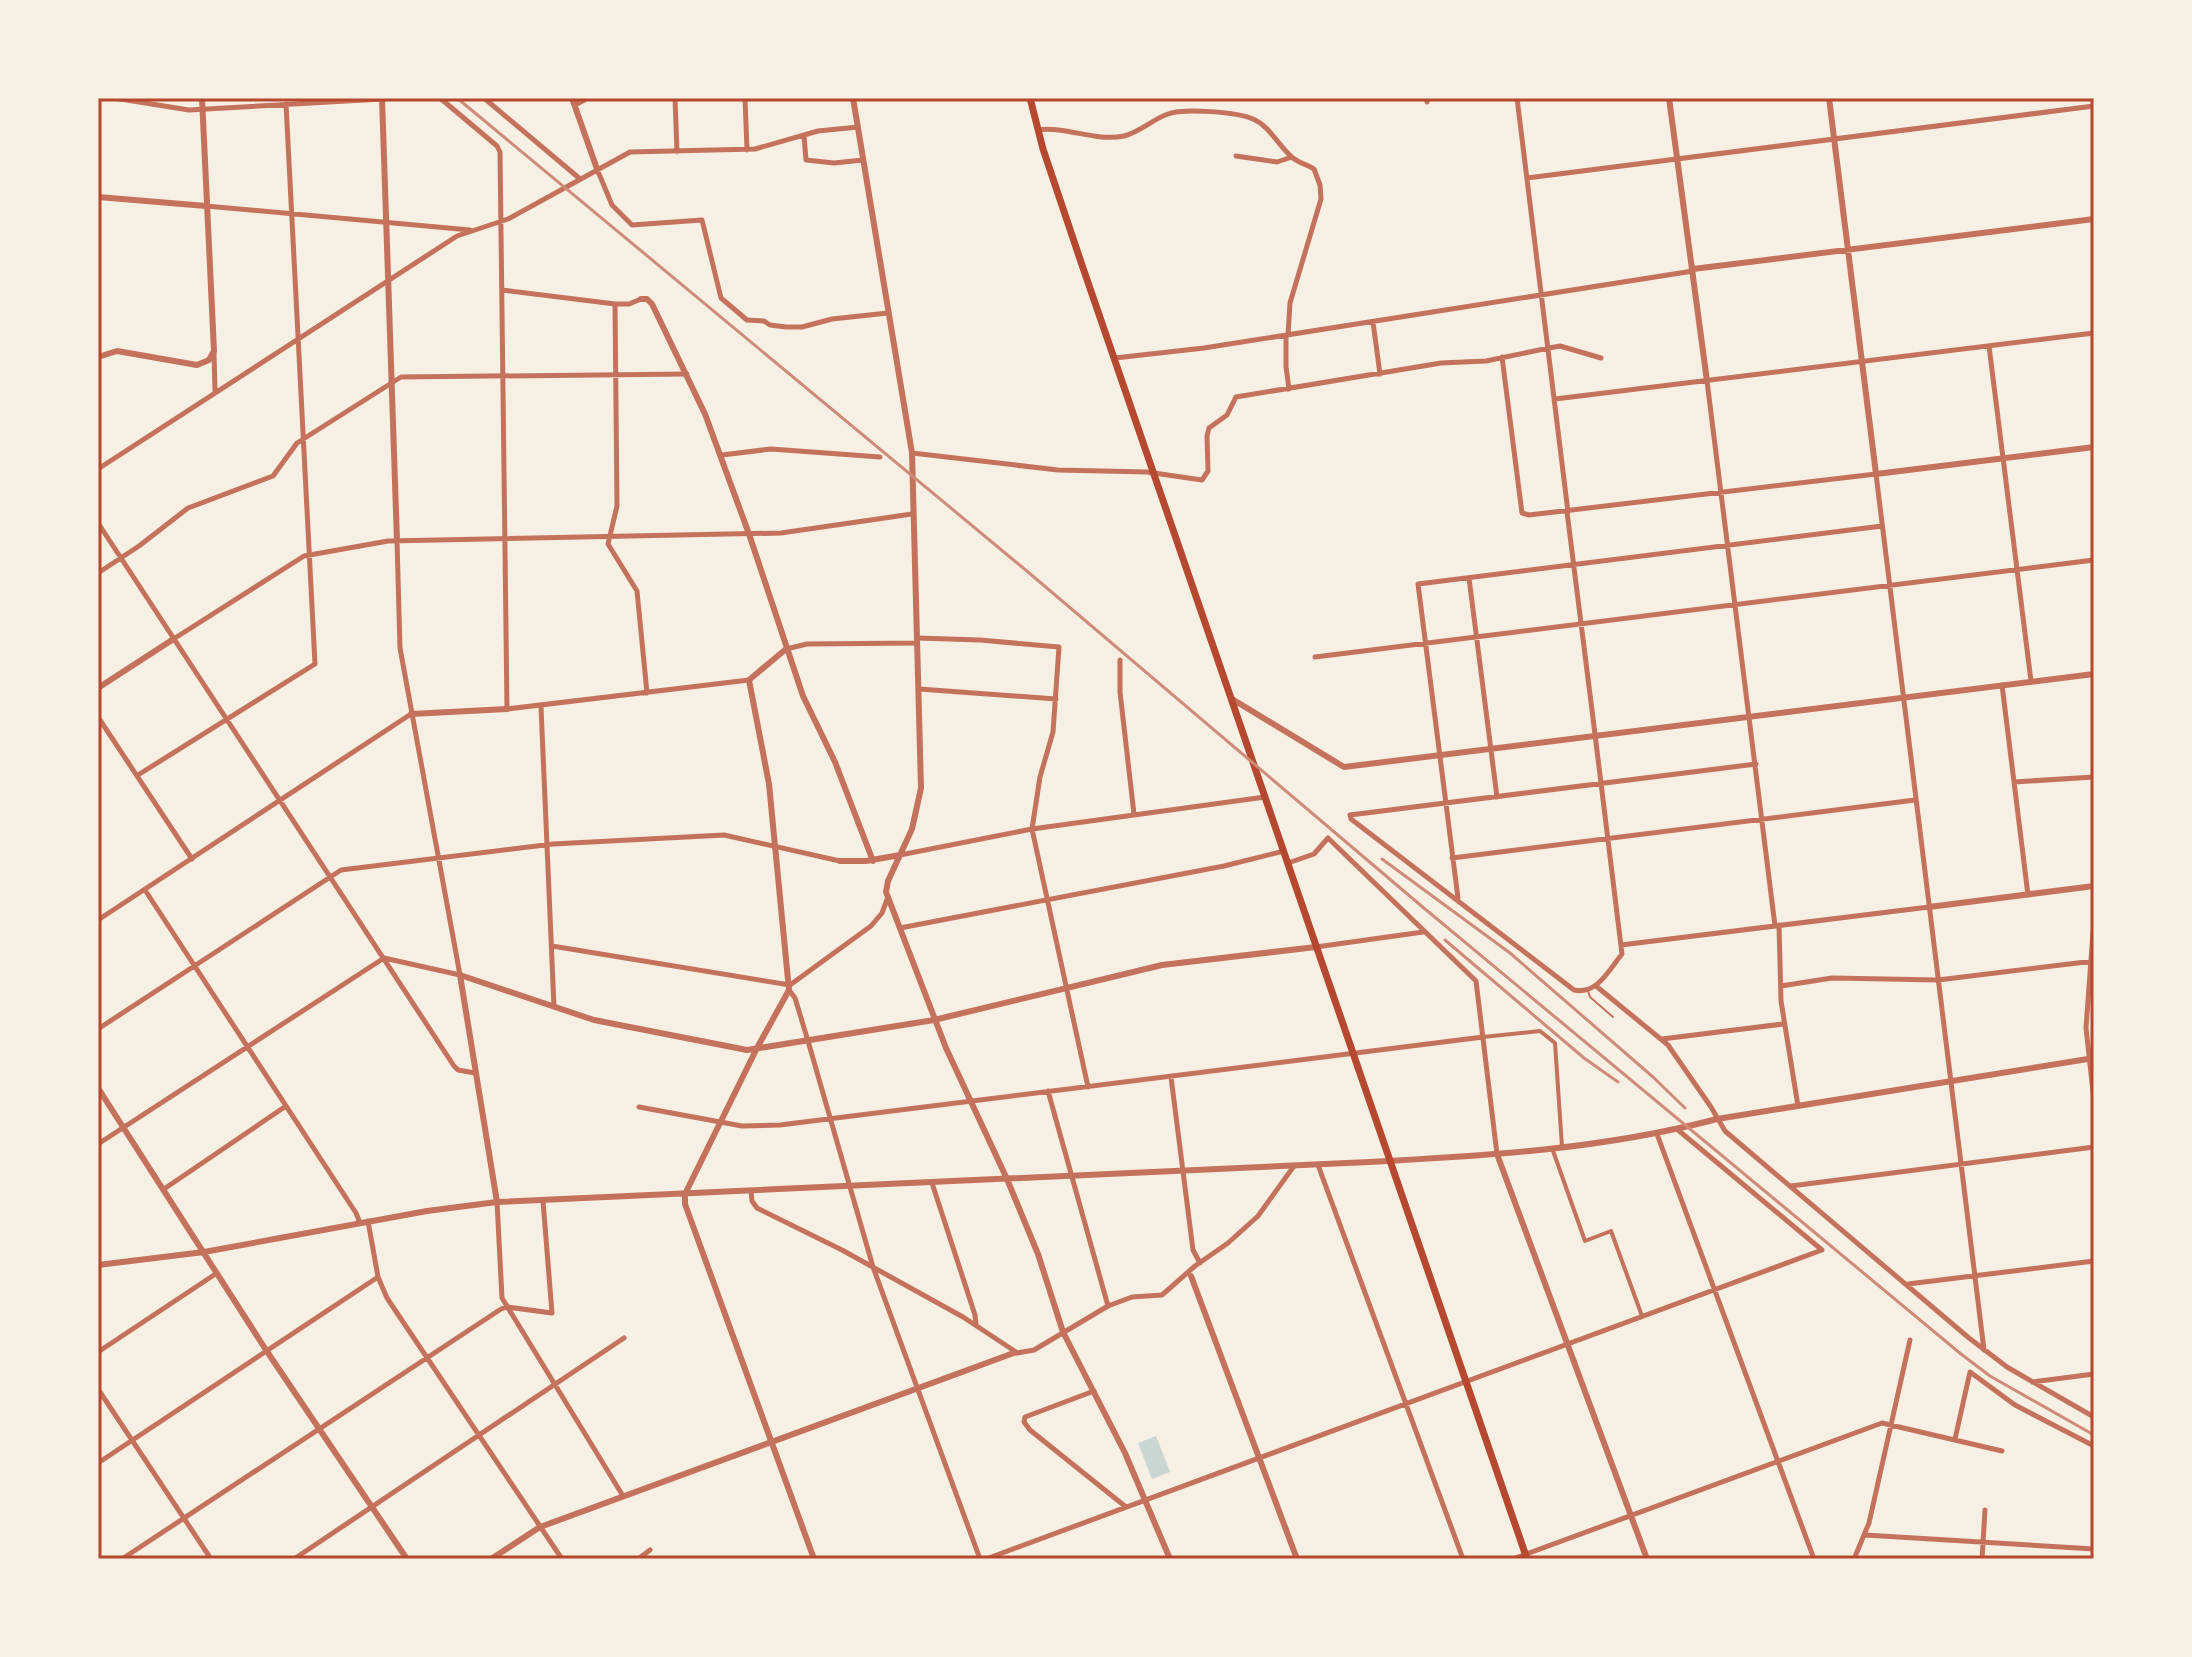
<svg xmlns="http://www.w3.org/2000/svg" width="2192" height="1657" viewBox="0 0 2192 1657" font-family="'Open Sans',sans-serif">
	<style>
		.water { fill: #c9d6d2 }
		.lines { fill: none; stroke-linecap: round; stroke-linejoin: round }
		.service { stroke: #c5725c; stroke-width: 2 }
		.pedestrian { stroke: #c5725c; stroke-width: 4 }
		.minor { stroke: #c5725c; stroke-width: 5 }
		.tertiary { stroke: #c5725c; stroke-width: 6 }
		.secondary { stroke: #b5482f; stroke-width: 7 }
		.rail { stroke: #cf8b77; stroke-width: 3 }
		.neatline { fill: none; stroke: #b5482f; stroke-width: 3 }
	</style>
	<rect width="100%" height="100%" fill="#f6efe4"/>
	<!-- water -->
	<path class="water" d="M1156,1436L1170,1472L1152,1479L1138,1443Z"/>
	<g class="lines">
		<!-- service -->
		<path class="service" d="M1588,991L1590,997L1613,1017"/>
		<!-- pedestrian -->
		<path class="pedestrian" d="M1483,1037L1540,1031L1555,1043L1562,1147
			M1552,1148L1585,1241L1611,1231L1642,1316"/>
		<!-- minor -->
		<path class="minor" d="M114,98L189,110L382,99
			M440,98L497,146L500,152L507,709L749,680
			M484,98L579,178
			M675,98L677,152
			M745,98L747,150
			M1517,98L1568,512
			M1427,102L1428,98
			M575,105L588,98
			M1038,130C1067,126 1095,142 1124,136C1140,132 1153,119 1168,114C1184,108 1238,112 1253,119C1270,126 1279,147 1293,158C1299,163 1308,165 1314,169L1320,185L1321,199L1290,303L1288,335
			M804,136L806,160L834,163L863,160
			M1236,156L1277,162L1292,157
			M597,169L612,205L632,225L702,220L721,298L747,320L764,321L770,325L786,327H802L832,319L888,313
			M1527,178L2094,106
			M206,206L470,230
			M502,290L615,304H629L641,299
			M615,304L617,506L608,544L637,591L647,693
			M1373,322L1380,374
			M1286,335V367L1289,389
			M1989,346L2031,681
			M214,352L215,392
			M1502,357L1522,513L1529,515L1876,474L1984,1350
			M1115,358L1204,348L1693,271
			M1707,381L1775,926
			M1555,399L2094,333
			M912,453L1058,470L1147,472L1202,480L1208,471L1207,436L1209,428L1227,415L1236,397L1441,363L1486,361L1549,348L1560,346L1601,358
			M722,455L771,449L880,457
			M98,469L457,236L508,219L630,152L755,149L818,131L858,127
			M1567,512C1585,659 1605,807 1622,954C1609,970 1597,995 1574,990L1351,819L1350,815L1756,764
			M98,523L454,1066L458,1070L475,1073
			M98,573L139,546L188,508L273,476L297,443L401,377L687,374
			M1469,578L1497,797
			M917,638L980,640L1059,647L1053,732L1040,777L1032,829L1088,1087
			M172,640L304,556L388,541L781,533L912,514
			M786,649L807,644L917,643
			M1315,657L2094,560
			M1120,660V692L1134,814
			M2002,685L2028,895
			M919,689L1056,699
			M541,707L554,1007
			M98,717L192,859
			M138,775L315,664L286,104
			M2014,782L2094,777
			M900,855L1032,829L1265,797
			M1452,858L1915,800
			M1288,863L1314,854L1328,838L1476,981L1497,1154
			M145,890L356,1213L360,1223
			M1458,898L1418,584L1882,526
			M2094,919L2086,1028L2094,1101
			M98,920L411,714
			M1779,925L1781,1001L1798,1106
			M900,928L1224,866L1284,851
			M1621,945L1929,907
			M552,946L790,985L871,926L882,913L888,897
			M1316,947L1423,932
			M1596,986L1668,1045L1711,1107L1725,1131L1969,1338L2007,1367L2094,1417
			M1781,986L1832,978L1938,980L2094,961
			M789,990L795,998L808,1041L873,1267L980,1559
			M98,1029L341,870L553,844L724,835L840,861
			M1662,1039L1783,1024
			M1171,1077L1193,1250L1200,1263
			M1048,1091L1108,1306
			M639,1107L742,1126L780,1125L1483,1037
			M1657,1134L1814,1559
			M98,1144L384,958L460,975L400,648L397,541
			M1318,1165L1463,1559
			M932,1183L975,1315L976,1324
			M1791,1186L2094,1147
			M164,1189L286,1106
			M751,1191L752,1201L757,1208L842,1250L963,1317L1016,1352
			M497,1202L502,1298L623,1496
			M368,1221L378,1277L387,1298L562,1559
			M1908,1284L2094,1261
			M98,1352L217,1273
			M1011,1354L1034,1350L1108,1306L1132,1297L1162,1295L1195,1266L1228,1243L1258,1216L1294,1166
			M2032,1382L2094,1374
			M98,1389L211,1559
			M1094,1391L1025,1417L1024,1422L1030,1430L1126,1507
			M1955,1439L1970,1372L2015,1405L2094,1446
			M98,1463L378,1277
			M1865,1535L2094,1549
			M122,1559L501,1309L507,1307L552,1313L543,1201
			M294,1559L624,1338
			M638,1559L650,1550
			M986,1559L1822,1250L1678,1130
			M1513,1559L1882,1423L2002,1451
			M1854,1559L1869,1523L1910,1340
			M1982,1559L1985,1510"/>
		<!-- tertiary -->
		<path class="tertiary" d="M382,98L397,541
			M572,98L597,169
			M853,98L912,453L921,788L912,829L888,881L886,892L946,1048L1007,1179L1038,1254L1063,1332L1125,1453L1170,1559
			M1669,98L1707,381
			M1829,98L1876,474L2094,447
			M98,197L206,206
			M1693,269L2094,219
			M641,299H647L652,304L705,414L749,534L803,696L835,762L873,861
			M98,357L117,351L197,365L209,360L214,351L202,98
			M786,649L749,680L769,784L789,990L757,1048L685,1194V1204L814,1559
			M98,688L172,640
			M1232,699L1344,767L2094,674
			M411,714L507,709
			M840,861H866L900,855
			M1929,907L2094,886
			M98,1088L266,1350L407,1559
			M1497,1154L1647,1559
			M497,1202L460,975L594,1020L747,1050L934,1020L1162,965L1316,947
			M98,1265L204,1252L427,1211L497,1202L1369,1162C1485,1156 1604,1149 1717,1119L2094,1058
			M1191,1276L1297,1559
			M491,1559L540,1527L1011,1354"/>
		<!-- secondary -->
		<path class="secondary" d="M1030,98L1043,149L1082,265L1527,1559"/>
		<!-- rail -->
		<path class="rail" d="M457,98L1028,572L1425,909L1961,1354L1990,1376L2094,1435
			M1382,859L1510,953L1653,1077L1685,1108
			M1445,940L1584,1058L1618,1082"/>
	</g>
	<!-- border -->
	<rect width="2192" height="1657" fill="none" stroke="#f6efe4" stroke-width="200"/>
	<rect x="100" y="100" width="1992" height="1457" class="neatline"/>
</svg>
